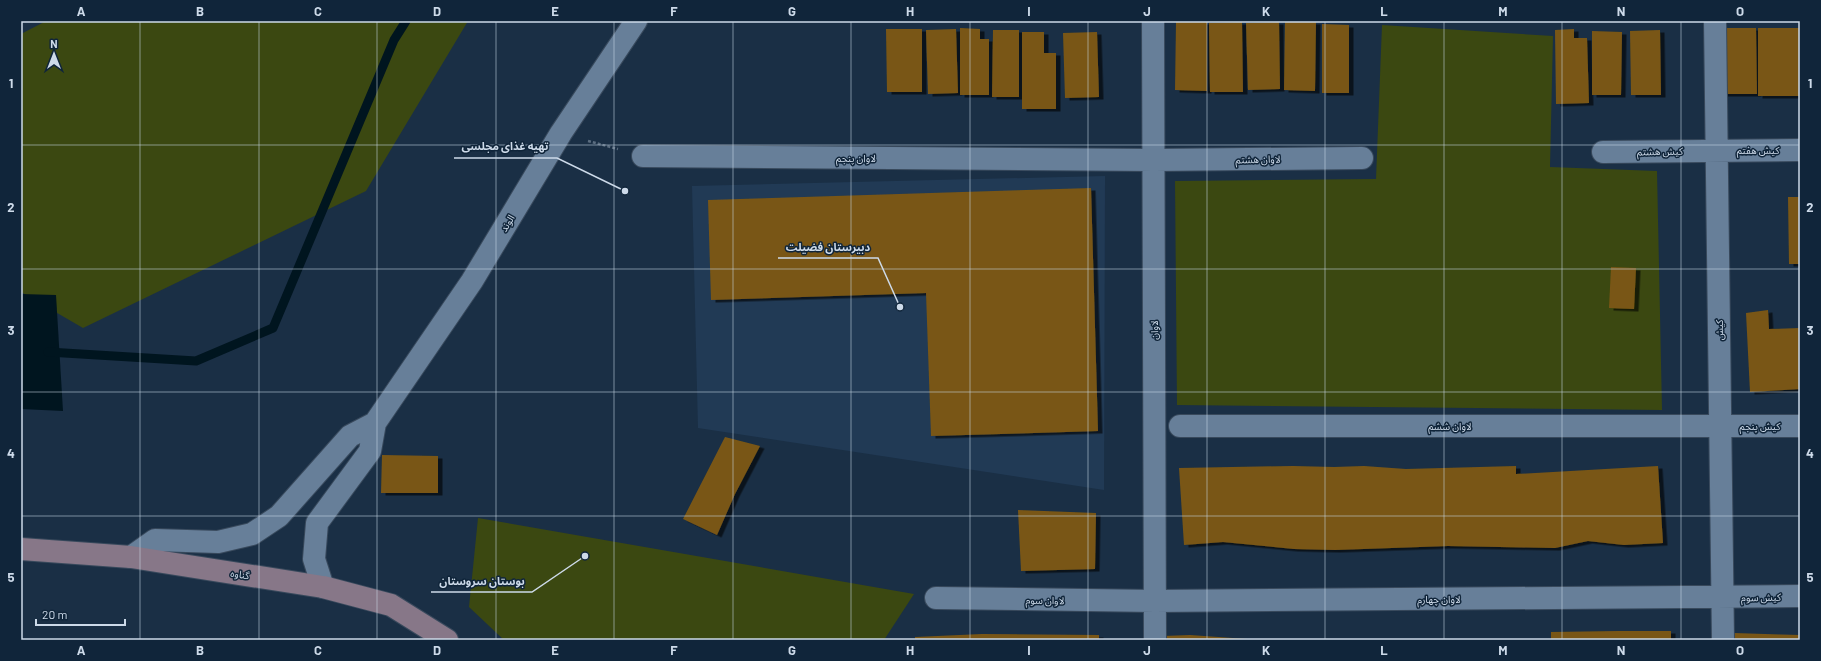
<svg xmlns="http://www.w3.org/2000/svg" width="1821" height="661" viewBox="0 0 1821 661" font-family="Barlow,'Noto Sans Arabic',sans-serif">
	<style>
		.built { fill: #213a55 }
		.green { fill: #3b4811 }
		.water { fill: #00151f }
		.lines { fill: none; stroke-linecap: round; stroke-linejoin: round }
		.stream { stroke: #00151f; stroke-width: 9 }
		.building { fill: #795615; filter: url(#shadow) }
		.minor-casing { stroke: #38495c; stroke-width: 24 }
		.secondary-casing { stroke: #38495c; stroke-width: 24 }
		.path { stroke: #5b6d80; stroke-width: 2.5; stroke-dasharray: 3 2; stroke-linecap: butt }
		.minor { stroke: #677f99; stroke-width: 22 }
		.secondary { stroke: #877788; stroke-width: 22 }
		.grid { fill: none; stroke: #cddae9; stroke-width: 1; stroke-opacity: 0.55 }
		.labels { text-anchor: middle; stroke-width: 3; stroke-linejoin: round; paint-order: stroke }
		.street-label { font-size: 10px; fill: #cddae9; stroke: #10253a }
		.leader { fill: none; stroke: #cddae9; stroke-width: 1.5 }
		.callout-dot { fill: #cddae9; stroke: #10253a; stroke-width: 1.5 }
		.callout-label { font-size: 11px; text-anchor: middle; font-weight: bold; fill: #cddae9; stroke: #10253a; stroke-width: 3; stroke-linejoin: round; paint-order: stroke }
		.neatline { fill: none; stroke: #cddae9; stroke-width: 1.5 }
		.grid-label { font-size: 13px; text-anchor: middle; font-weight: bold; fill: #cddae9 }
	</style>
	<defs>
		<filter id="shadow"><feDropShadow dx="4.5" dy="2.5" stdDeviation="0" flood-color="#0009"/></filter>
	</defs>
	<rect width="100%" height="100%" fill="#1a2f45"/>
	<!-- built -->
	<path class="built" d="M1105,176L1104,490L698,428L692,186Z"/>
	<!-- green -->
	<path class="green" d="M46,21H468L366,191L83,328L21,292V34Z
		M1382,25L1553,36L1550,167L1657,171L1662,410L1177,405L1175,181L1376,179Z
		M478,518L914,594L884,640H504L469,607Z"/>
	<!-- water -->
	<path class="water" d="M21,294L56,295L63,411L21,409Z"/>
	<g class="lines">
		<!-- stream -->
		<path class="stream" d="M48,352L196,361L273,328L394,40L406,21"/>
	</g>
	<!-- building -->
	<path class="building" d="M1176,22H1207V91L1175,90Z
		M1242,22L1243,92H1210L1209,23Z
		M1279,22L1280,89L1248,90L1246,23Z
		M1285,22H1316L1315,91L1284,90Z
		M1322,24L1349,25V93H1322Z
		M960,28L980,29V39H989V95H960Z
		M1722,28H1756L1757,94H1723Z
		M1758,28H1800V96H1758Z
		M886,29H922V92H887Z
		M956,29L958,93L928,94L926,30Z
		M1574,29V38H1587L1589,103L1556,104L1555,30Z
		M993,30H1019V97H992Z
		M1660,30L1661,95H1631L1630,31Z
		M1592,31L1622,32L1621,95H1592Z
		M1022,32H1044V53H1056V109H1022Z
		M1097,32L1099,97L1065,98L1063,33Z
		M1091,188L1098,431L931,436L926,293L711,300L708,200Z
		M1788,197H1800V264H1789Z
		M1611,267L1636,268L1634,309L1609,308Z
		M1768,310L1769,329L1800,328V389L1750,392L1746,313Z
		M725,437L760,446L735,494L717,535L683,519Z
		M382,455L438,456V493H381Z
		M1293,466L1334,467L1364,466L1406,469L1516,466V474L1658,466L1663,543L1624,545L1588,541L1555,548L1448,546L1335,550L1294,549L1223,542L1184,545L1179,468Z
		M1018,510L1096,513L1095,569L1021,571Z
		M1618,631H1671V640H1551V632Z
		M1734,633L1800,635V640H1734Z
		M982,634L1099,635V640H915V637Z
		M1190,635L1247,639V640H1163V636Z"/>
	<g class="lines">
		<defs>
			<path id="minor" d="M1153,21L1155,640
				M1715,21L1723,640
				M1603,152L1800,150
				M643,156L1155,160L1362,158
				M1180,426H1800
				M131,557L155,540L218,542L252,534L279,516L350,436L375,423
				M323,587L314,559L317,523L370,451L375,423L472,281L561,133L636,21
				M936,598L1155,601L1800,596"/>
			<path id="secondary" d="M21,549L131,557L323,587L391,605L447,640"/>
		</defs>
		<!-- minor casing -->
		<use href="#minor" class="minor-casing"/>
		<!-- secondary casing -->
		<use href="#secondary" class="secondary-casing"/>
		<!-- path -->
		<path class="path" d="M588,141L618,149"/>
		<!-- minor -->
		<use href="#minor" class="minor"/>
		<!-- secondary -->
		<use href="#secondary" class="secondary"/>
	</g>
	<!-- grid -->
	<path class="grid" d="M140,21V640M259,21V640M377,21V640M496,21V640M614,21V640M733,21V640M851,21V640M970,21V640M1088,21V640M1207,21V640M1325,21V640M1444,21V640M1562,21V640M1681,21V640M21,145H1800M21,269H1800M21,392H1800M21,516H1800"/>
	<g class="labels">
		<!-- street labels -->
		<g class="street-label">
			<text x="1758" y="154">کیش هفتم</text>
			<text transform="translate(1660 151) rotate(-1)" y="4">کیش هشتم</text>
			<text x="856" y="162">لاوان پنجم</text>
			<text transform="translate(1258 159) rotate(-1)" y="4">لاوان هشتم</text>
			<text transform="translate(507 223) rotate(-59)" y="4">الوند</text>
			<text transform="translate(1154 330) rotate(-90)" y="4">لاوان</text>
			<text transform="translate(1719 330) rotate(-91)" y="4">کیش</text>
			<text x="1450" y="430">لاوان ششم</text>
			<text x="1760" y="430">کیش پنجم</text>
			<text transform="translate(240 574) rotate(9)" y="4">گناوه</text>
			<text transform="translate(1761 597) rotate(-1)" y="4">کیش سوم</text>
			<text x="1439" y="603">لاوان چهارم</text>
			<text transform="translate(1045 600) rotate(1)" y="4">لاوان سوم</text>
		</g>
	</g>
	<!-- callouts -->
	<path class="leader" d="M625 191L557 158H454M900 307L878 258H778M585 556L532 592H431"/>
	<g class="callout-dot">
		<circle cx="625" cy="191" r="4"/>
		<circle cx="900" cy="307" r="4"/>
		<circle cx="585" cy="556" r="4"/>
	</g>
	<g class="callout-label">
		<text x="505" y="150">تهیه غذای مجلسی</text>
		<text x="828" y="251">دبیرستان فضیلت</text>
		<text x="482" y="585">بوستان سروستان</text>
	</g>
	<!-- border -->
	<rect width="1821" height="661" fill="none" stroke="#10253a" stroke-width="44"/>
	<!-- north arrow -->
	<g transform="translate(54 54)" stroke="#10253a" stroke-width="3" paint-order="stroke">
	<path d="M0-3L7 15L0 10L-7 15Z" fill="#cddae9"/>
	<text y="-6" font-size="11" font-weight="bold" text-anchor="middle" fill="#cddae9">N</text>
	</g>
	<!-- scale -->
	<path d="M36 619v6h89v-6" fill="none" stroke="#cddae9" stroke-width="2"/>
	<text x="42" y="619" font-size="12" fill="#cddae9" stroke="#10253a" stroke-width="3" paint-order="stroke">20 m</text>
	<rect x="22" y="22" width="1777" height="617" class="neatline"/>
	<g class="grid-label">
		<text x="81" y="16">A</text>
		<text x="200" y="16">B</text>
		<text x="318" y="16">C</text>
		<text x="437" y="16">D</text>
		<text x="555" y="16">E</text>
		<text x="674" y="16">F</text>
		<text x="792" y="16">G</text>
		<text x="910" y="16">H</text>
		<text x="1029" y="16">I</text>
		<text x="1147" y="16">J</text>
		<text x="1266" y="16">K</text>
		<text x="1384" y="16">L</text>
		<text x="1503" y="16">M</text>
		<text x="1621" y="16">N</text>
		<text x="1740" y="16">O</text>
		<text x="11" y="88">1</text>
		<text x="1810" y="88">1</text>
		<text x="11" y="212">2</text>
		<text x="1810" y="212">2</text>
		<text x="11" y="335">3</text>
		<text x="1810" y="335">3</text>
		<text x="11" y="458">4</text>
		<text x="1810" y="458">4</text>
		<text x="11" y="582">5</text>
		<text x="1810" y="582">5</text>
		<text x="81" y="655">A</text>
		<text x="200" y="655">B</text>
		<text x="318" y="655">C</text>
		<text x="437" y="655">D</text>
		<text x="555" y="655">E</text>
		<text x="674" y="655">F</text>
		<text x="792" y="655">G</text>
		<text x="910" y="655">H</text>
		<text x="1029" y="655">I</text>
		<text x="1147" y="655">J</text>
		<text x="1266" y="655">K</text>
		<text x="1384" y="655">L</text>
		<text x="1503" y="655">M</text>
		<text x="1621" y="655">N</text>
		<text x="1740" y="655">O</text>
	</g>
</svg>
